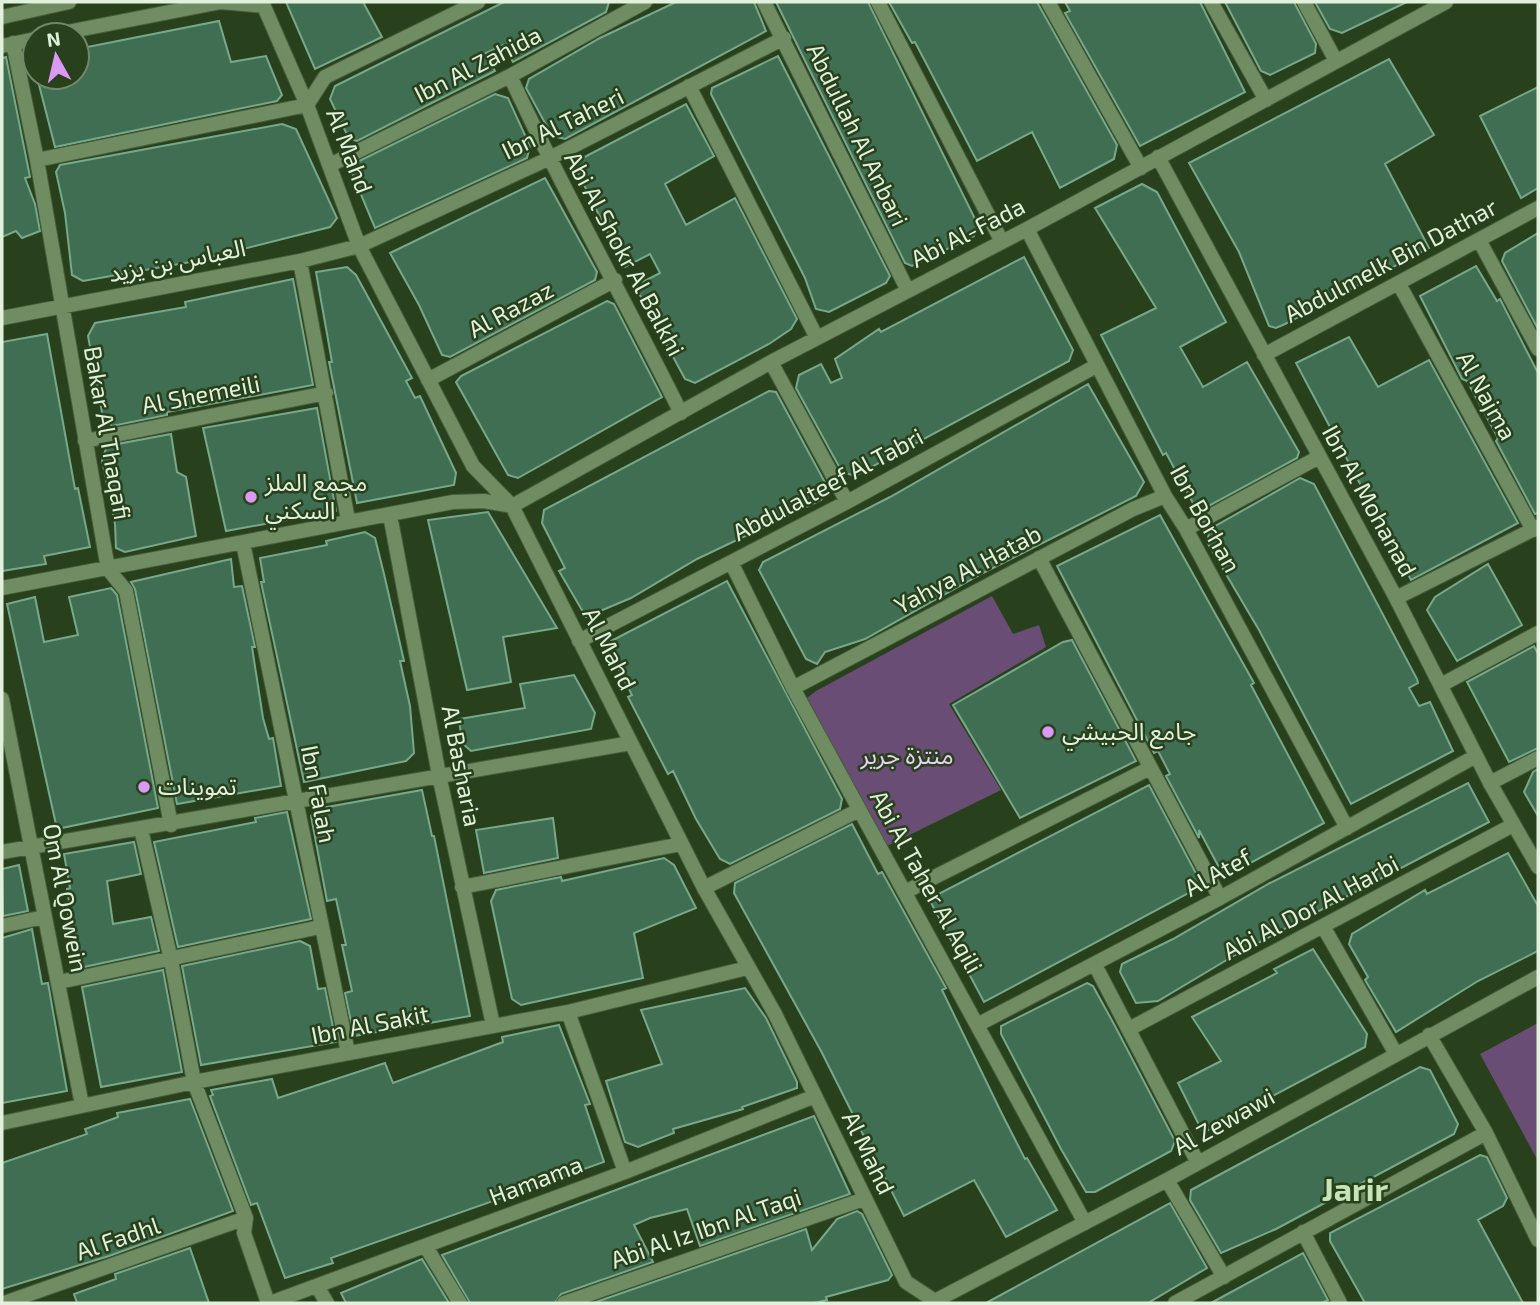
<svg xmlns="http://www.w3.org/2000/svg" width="1540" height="1305" viewBox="0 0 1540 1305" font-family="'Exo 2','Noto Sans Arabic',sans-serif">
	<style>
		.green { fill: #6a4d75 }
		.building { fill: #406e52; stroke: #78a88a; stroke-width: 2 }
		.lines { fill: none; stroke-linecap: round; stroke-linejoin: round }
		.minor-casing { stroke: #465c3a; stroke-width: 16 }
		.minor { stroke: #6f8c62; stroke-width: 14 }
		.poi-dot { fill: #db99f5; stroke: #28411c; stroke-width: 2.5 }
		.labels { text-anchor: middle; stroke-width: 5; stroke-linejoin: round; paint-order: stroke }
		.street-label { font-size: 24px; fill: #e1f1db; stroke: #28411c }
		.poi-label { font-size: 24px; fill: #e1f1db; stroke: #28411c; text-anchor: start }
		.park-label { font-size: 24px; fill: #ebd0f6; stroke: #28411c }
		.district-label { font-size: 32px; font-weight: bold; fill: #c5e4b8; stroke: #28411c }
	</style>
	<rect width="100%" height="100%" fill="#28411c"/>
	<!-- green -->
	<path class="green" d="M992,596L1013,634L1039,625L1046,647L949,704L1001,790L885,847L806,699L816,691Z
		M1538,1023V1161L1480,1054Z"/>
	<!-- building -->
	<path class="building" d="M286,2H363L382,37L315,69Z
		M504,2H609L606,12L513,62L503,45L486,53L495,71L357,141L349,139L330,99L335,86Z
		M676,2H754L766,31L565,139L552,136L526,88L529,79L600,38Z
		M776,2H868L978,225L974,236L912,266L905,263Z
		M889,2H1037L1117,145L1114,159L1060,188L1032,132L977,161L915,42L912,43Z
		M1065,2H1200L1245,92L1140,146L1065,13L1070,11Z
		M1225,2H1294L1316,44L1315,53L1270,75L1261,71Z
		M1315,2H1407L1342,33L1330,29Z
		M219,21L231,62L266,56L282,95L277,101L55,147L37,77H77V49Z
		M778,56L890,276L886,283L829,312L816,309L805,278L711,94L712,88Z
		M6,57L30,177L25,178L35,204L40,231L22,238L16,231L2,237V58Z
		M1389,59L1434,135L1385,164L1429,248L1285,324L1276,328L1269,326L1239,252L1189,163Z
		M1538,87V188L1521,198L1480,116Z
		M495,94L508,98L530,146L527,158L375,228L349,166Z
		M686,104L714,156L665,184L686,225L735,198L797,319L791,329L769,344L695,383L685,379L635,286L660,273L650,254L625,267L573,163Z
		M282,124L296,129L337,218L330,227L196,261L83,281L72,275L65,213L56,172L60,165Z
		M545,178L597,272L595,280L450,357L442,355L419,305L390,253Z
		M1142,184L1157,192L1226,322L1180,347L1203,387L1247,362L1299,452L1297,458L1203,509L1194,505L1166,453L1163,455L1101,335L1156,308L1095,208Z
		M1538,233V329L1502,261L1505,253Z
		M1024,257L1073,350L1069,361L855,476L842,472L796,388L799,375L821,364L831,383L842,378L835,359L879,329L881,332Z
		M1476,266L1497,301L1500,299L1538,373V513L1535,514L1496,441L1498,438L1467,381L1462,379L1420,296Z
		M347,267L356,275L412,378L406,381L415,398L420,396L456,473L454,485L357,503L329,362H332L316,272Z
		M293,279L313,385L167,412V415L112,426L103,418L88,336L95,323L186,307L185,302Z
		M607,301L614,304L662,397L518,478L508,475L456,382L461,376Z
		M47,334L75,489L78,488L90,547L44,556L46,564L2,571V342Z
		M1349,337L1378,387L1429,360L1518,523L1411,580L1296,363Z
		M1088,384L1144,482L1136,496L983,573L865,639L825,652L817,664L806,659L759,570L763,562L890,497Z
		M769,391L776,392L829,490L821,500L697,559L631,598L586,617L559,571L565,568L542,523L544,510Z
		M317,408L336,511L226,531L203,428Z
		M171,434L177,472L186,477L196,536L125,552L116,548L115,524L102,460L107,446Z
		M1300,478L1314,484L1417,679L1418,683L1409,688L1419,706L1430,702L1453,751L1351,804L1259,630L1207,542L1210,529Z
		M488,512L557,628L503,637L511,682L467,690L428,520Z
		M1160,515L1254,683L1251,685L1324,823L1232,873L1221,871L1199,830V838L1166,776L1170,774L1158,751L1154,753L1057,566Z
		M365,532L375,538L384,574L404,661H400L410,706L414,753L406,761L304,782L261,582H264L260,558L327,545L326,541Z
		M231,559L234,587L242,586L255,647H252L263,718L269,739L273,738L281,786L177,804L135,589L131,582Z
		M1488,564L1522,625L1457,661L1427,610L1435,597Z
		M727,581L842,799L840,809L730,864L720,859L696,819L673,771L668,774L628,697L632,695L608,649L611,641Z
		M111,588L117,595L158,808L57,829L7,604L35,597L44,642L78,635L69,597Z
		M1072,640L1136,761L1020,818L953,705L1063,642Z
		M1534,646L1538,654V748L1509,762L1467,682Z
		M574,675L595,713L591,729L471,751L462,743L459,719L525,708L520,684Z
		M1538,769V816L1524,792L1533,772Z
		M1468,783L1489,822L1235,955L1158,1001L1136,1003L1120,972L1122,964L1173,939L1270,883Z
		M1149,785L1200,881V887L984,1002L929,899Z
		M422,790L432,836H434L470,1016L354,1036L345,993L352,991L342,945H346L336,899L327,901L311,816L316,809Z
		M287,812L311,919L178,947L154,842L256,822L255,818Z
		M553,818L558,858L484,873L476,830Z
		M852,824L878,874L882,872L946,988L942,990L1002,1114L1025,1159L1027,1158L1057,1210L1006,1237L974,1180L904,1216L821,1051L734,893L735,883Z
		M134,842L141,874L107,881L113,924L151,917L159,951L79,968L68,914H71L67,889L70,888L64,854Z
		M1508,853L1538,906V951L1478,981L1396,1032L1365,980L1368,977L1349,944L1352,934L1425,890L1427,894Z
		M664,858L674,865L696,908L634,933L643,978L521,1005L512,999L491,901L496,890L561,877L562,881Z
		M19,865L28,911L3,916L2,869Z
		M32,929L42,984L48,983L67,1091L2,1103V938Z
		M300,941L310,946L318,989L325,988L336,1042L201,1065L182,966Z
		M1313,949L1367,1034L1365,1047L1203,1133L1178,1083L1221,1061L1192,1017L1277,973L1274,969Z
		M163,970L182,1072L101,1087L82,987Z
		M1087,983L1093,986L1115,1026L1175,1141L1171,1151L1095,1192H1086L1061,1149L1001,1034V1026Z
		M745,988L766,1018L797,1082V1088L742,1107L743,1109L673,1129L674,1133L638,1147L625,1142L606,1081L662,1064L641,1010Z
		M559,1025L590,1104L585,1105L604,1162L331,1258L333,1263L285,1278L257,1203L251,1205L210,1096L213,1095L211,1090L272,1079L278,1098L385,1063L393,1083L503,1042L502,1037Z
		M1420,1067L1430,1070L1458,1124L1454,1134L1276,1229L1221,1253L1190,1200L1191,1190Z
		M190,1099L233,1211L109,1256L2,1289V1163L87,1134L85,1129L118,1117L117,1113Z
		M814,1116L850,1194L700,1246L687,1209L650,1218L634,1225L653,1262L561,1294L555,1303H470L442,1255Z
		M1480,1155L1487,1157L1507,1198L1503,1206L1478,1220L1523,1303H1365L1330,1241V1233Z
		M1170,1203L1207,1268L1148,1303H986Z
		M857,1211L862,1214L892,1275L888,1280L826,1297L827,1300L814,1303H593L806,1229L812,1250L837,1219Z
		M190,1248L209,1303H77L74,1294L116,1279L115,1274Z
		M1303,1253L1328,1300L1322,1303H1211Z
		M422,1259L449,1303H346L341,1293Z"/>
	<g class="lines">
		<defs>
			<path id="minor" d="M262,2L307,105L359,246L473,466L512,506L704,888L775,1014L906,1282L938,1303
				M764,2L907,289
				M878,2L1001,240
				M1048,2L1141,168
				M1211,2L1266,100
				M1304,2L1336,61
				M2,17L69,2
				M52,35L221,2L264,6
				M13,43L37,160L108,569L126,591L171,825
				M2,46L35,39
				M510,76C563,191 625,300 681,413
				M689,86L817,338
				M1158,157L1396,598L1490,783L1538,867
				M37,160L307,105L325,77L478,2
				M330,165L510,76L645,2
				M1027,229L1165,496L1186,529L1347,828
				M1479,240L1538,349
				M300,261L348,520
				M1399,284L1533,530
				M2,318L300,261L359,246L548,159L784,38
				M1264,355L1538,208
				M771,362L847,502
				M428,380L615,280
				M85,441L326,393
				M390,515L439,775L493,1025
				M1186,529L1319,457
				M243,543L348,1053
				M1039,558L1220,898
				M731,562L793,688L1085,1223
				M2,588L453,502L484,501L512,506L771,362L1027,229L1446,2
				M1396,598L1538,527
				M579,641L847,502L1096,366
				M1441,685L1538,633
				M793,688L1133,509L1165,496
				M2,699L82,1105
				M1490,783L1538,758
				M141,829L171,960L194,1082L246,1218L244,1233L268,1303
				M2,852L631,743
				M462,887L681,844
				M704,888L859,810
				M905,892L1150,768
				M2,926L44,917
				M1324,928L1396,1054
				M1095,965L1198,1163
				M59,982L320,927
				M568,1012L625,1172
				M979,1024L1220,898L1476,756
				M1129,1029L1513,825
				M1429,1035L1486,1133L1538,1240
				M2,1123L194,1082L568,1012L747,968
				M1167,1180L1224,1277
				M1303,1232L1340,1303
				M426,1247L460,1303
				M317,1286L327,1303
				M4,1303L246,1218
				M270,1303L625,1172L815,1096
				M564,1303L864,1199
				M931,1303L1167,1180L1538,977
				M1175,1303L1486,1133"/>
		</defs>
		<!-- minor casing -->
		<use href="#minor" class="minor-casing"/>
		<!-- minor -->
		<use href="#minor" class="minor"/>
	</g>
	<!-- markers -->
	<g class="poi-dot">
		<circle cx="251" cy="497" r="7"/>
		<circle cx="1048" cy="732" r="7"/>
		<circle cx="144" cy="787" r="7"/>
	</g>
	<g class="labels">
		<!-- street labels -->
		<g class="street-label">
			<text transform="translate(478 65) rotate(-27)" y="8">Ibn Al Zahida</text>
			<text transform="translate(563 124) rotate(-26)" y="8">Ibn Al Taheri</text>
			<text transform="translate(857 135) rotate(64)" y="8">Abdullah Al Anbari</text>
			<text transform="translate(349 151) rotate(69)" y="8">Al Mahd</text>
			<text transform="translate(968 233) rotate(-27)" y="8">Abi Al-Fada</text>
			<text transform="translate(624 254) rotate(62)" y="8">Abi Al Shokr Al Balkhi</text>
			<text transform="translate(177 261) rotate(-11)" y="8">العباس بن يزيد</text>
			<text transform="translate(1391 261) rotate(-28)" y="8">Abdulmelk Bin Dathar</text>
			<text transform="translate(511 310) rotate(-28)" y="8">Al Razaz</text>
			<text transform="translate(201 395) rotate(-11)" y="8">Al Shemeili</text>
			<text transform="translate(1486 396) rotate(61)" y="8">Al Najma</text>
			<text transform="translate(107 433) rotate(80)" y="8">Bakar Al Thaqafi</text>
			<text transform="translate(828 485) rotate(-28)" y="8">Abdulalteef Al Tabri</text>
			<text transform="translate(1369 501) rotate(61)" y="8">Ibn Al Mohanad</text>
			<text transform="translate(1205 519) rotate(61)" y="8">Ibn Borhan</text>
			<text transform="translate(968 570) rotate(-28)" y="8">Yahya Al Hatab</text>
			<text transform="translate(609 649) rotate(63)" y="8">Al Mahd</text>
			<text transform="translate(461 766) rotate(79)" y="8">Al Basharia</text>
			<text transform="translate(318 794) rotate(79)" y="8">Ibn Falah</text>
			<text transform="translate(1218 873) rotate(-29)" y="8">Al Atef</text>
			<text transform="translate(926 882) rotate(61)" y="8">Abi Al Taher Al Aqili</text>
			<text transform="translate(65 898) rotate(79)" y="8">Om Al Qowein</text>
			<text transform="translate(1311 908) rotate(-28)" y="8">Abi Al Dor Al Harbi</text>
			<text transform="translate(370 1025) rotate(-11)" y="8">Ibn Al Sakit</text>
			<text transform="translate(1224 1122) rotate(-29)" y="8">Al Zewawi</text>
			<text transform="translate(868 1153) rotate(64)" y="8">Al Mahd</text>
			<text transform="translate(536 1181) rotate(-21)" y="8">Hamama</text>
			<text transform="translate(706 1229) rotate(-19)" y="8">Abi Al Iz Ibn Al Taqi</text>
			<text transform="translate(118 1239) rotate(-19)" y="8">Al Fadhl</text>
		</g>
		<!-- poi labels -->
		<g class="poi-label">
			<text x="265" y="491">مجمع الملز<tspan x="265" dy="28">السكني</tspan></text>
			<text x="1062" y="740">جامع الحبيشي</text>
			<text x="158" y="795">تموينات</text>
		</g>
		<!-- park labels -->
		<g class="park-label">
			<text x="907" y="764">منتزة جرير</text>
		</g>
		<!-- district labels -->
		<g class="district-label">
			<text x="1355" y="1201">Jarir</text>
		</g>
	</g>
	<!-- border -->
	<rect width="1540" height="1305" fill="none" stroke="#e1f1db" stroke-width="7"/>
	<!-- north arrow -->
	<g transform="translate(56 56) rotate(352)"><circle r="33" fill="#28411c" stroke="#728768" stroke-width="2"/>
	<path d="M0-5L12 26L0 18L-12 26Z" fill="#db99f5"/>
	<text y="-10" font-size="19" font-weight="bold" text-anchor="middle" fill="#e1f1db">N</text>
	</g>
</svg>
